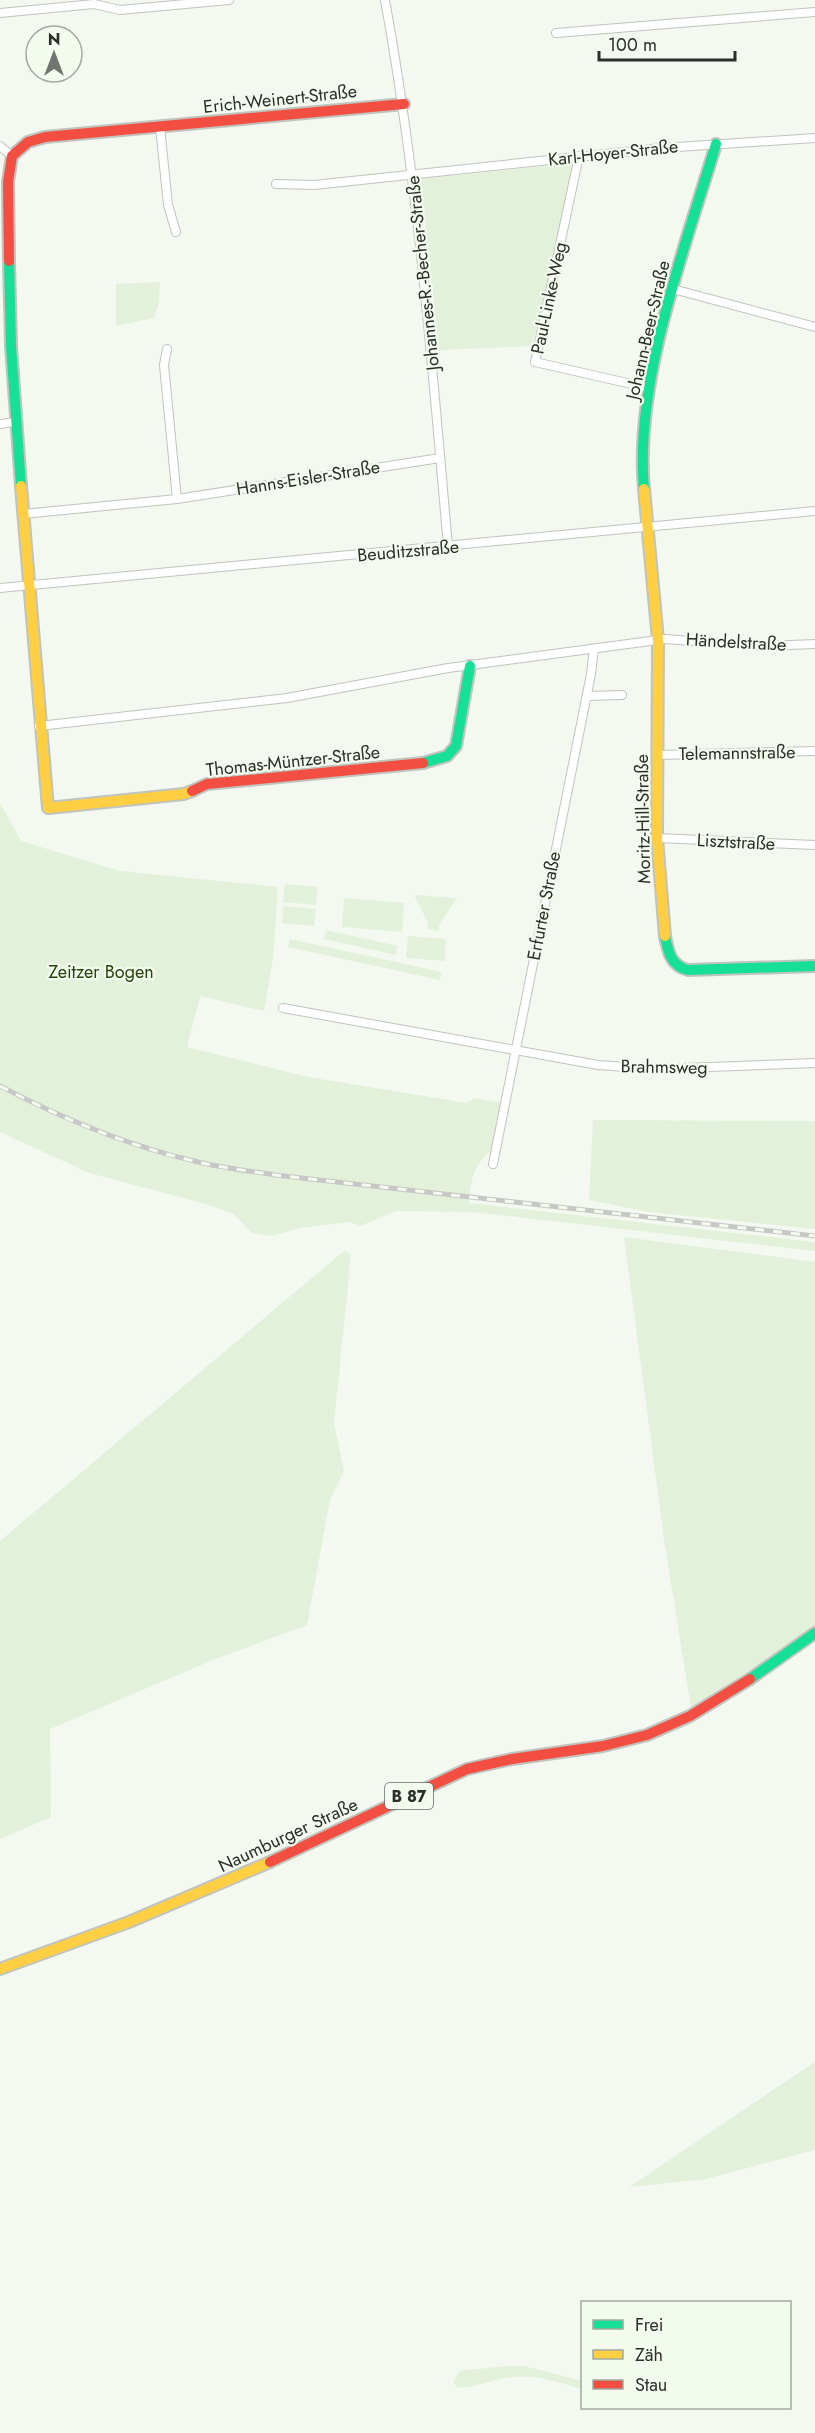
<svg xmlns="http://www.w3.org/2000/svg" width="815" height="2433" viewBox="0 0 815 2433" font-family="Jost,sans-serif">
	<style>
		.green { fill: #e3f1db }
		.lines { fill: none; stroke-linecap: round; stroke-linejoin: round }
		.street-casing { stroke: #c0c4bd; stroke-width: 10 }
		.fast-casing { stroke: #c0c4bd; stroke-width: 14 }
		.slow-casing { stroke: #c0c4bd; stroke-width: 14 }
		.jam-casing { stroke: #c0c4bd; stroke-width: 14 }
		.street { stroke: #fdfefd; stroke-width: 8 }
		.fast { stroke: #16e098; stroke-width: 10 }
		.slow { stroke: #ffcf43; stroke-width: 10 }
		.jam { stroke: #f24e42; stroke-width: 10 }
		.rail-casing { stroke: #c7c8c6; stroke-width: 5 }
		.rail { stroke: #f2fbed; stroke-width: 3; stroke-dasharray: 9; stroke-linecap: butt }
		.labels { text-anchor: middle; stroke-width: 4.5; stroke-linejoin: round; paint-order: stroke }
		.shield { fill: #f2fbed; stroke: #676c64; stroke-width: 1.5 }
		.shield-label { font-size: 16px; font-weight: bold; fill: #2b2e29 }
		.street-label { font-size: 18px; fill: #2b2e29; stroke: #f2fbed }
		.park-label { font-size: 18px; fill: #26450c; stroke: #f2fbed }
	</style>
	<rect width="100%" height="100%" fill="#f3f8f0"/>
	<!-- green -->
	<path class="green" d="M577,163L532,346L439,350L420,179Z
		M160,282L159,302L154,318L116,326V284Z
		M0,803L21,841L120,871L278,887L273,959L264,1011L200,996L187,1047L308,1077L467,1103L474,1098L501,1103L492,1150C473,1165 471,1179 469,1203L815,1242V1251L473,1212L396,1211L360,1226L350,1222L301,1228L270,1236L252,1233L234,1214L206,1204L89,1173L0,1132Z
		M285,884L318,887L316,905L283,902Z
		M414,895L457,898L439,925V931L427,929L428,923Z
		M344,898L404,903L402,932L342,927Z
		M283,906L316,909L314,926L282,923Z
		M326,930L398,946L396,955L324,939Z
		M408,936L446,939L445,961L406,958Z
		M290,939L442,972L440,980L288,947Z
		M593,1120L815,1121V1229L648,1212L589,1200Z
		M624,1237L815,1262V1628L691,1708L664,1540Z
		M345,1250L351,1255L334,1423L344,1471L330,1500L307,1625L218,1658L50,1729L51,1817L0,1839V1541Z
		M815,2062V2150L706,2179L629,2187Z
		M507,2366H524L582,2381V2389C562,2383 534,2374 513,2377C494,2379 477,2387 458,2388L453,2382L460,2371Z"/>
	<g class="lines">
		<defs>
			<path id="street" d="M385,0C418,181 432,364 448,547
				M0,13L94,4L120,10L229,0
				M556,33L815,12
				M160,127L168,205L176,232
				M0,146L12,156
				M579,156L535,362L649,388
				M276,184L314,185L662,148L815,138
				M673,289L815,327
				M167,349L164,365L177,499
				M0,424L16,422
				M23,514L177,499L440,458
				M0,588L815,511
				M587,696L622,695
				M39,726L287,698L448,668L665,639L764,646L815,644
				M658,755L815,751
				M657,838L815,845
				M283,1008L598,1065L655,1069L815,1063
				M493,1164L591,674L594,649"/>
			<path id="fast" d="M9,261L11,346L21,486
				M644,489C634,381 685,248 716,144
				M423,763L447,756L456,746L470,666
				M665,936C668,952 671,966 688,970L815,966
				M750,1679L815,1633"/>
			<path id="slow" d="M21,486L48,808L184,794L192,791
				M644,489L658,640L657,838L665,936
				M0,1969L129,1922L270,1862"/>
			<path id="jam" d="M9,261L8,182L12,156L28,142L45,137L404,104
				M192,791L207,784L423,763
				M270,1862L467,1769L512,1759L603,1746L647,1735L690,1716L750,1679"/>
		</defs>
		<!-- street casing -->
		<use href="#street" class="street-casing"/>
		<!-- fast casing -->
		<use href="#fast" class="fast-casing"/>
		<!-- slow casing -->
		<use href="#slow" class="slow-casing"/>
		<!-- jam casing -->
		<use href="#jam" class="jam-casing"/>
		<!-- street -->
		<use href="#street" class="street"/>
		<!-- fast -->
		<use href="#fast" class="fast"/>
		<!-- slow -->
		<use href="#slow" class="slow"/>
		<!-- jam -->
		<use href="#jam" class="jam"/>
		<defs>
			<path id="rail" d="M0,1086C63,1119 128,1146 198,1162C223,1168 250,1171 275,1175L815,1236"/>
		</defs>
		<!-- rail casing -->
		<use href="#rail" class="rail-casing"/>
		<!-- rail -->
		<use href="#rail" class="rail"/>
	</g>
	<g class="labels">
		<!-- shield labels -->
		<rect class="shield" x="385" y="1783" width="48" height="26" rx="4.5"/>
		<g class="shield-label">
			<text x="409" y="1802">B 87</text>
		</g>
		<!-- street labels -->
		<g class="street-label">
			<text transform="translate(280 99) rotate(-6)" y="6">Erich-Weinert-Straße</text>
			<text transform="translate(613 153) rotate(-6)" y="6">Karl-Hoyer-Straße</text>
			<text transform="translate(423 273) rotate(-96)" y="6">Johannes-R.-Becher-Straße</text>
			<text transform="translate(549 298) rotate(-78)" y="6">Paul-Linke-Weg</text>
			<text transform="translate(648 330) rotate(-77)" y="6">Johann-Beer-Straße</text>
			<text transform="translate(308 478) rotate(-9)" y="6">Hanns-Eisler-Straße</text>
			<text transform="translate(408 551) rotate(-5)" y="6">Beuditzstraße</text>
			<text transform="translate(736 642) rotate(3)" y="6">Händelstraße</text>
			<text transform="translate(737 753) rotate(-1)" y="6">Telemannstraße</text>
			<text transform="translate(293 761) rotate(-6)" y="6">Thomas-Müntzer-Straße</text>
			<text transform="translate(643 819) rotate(-91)" y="6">Moritz-Hill-Straße</text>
			<text transform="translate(736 842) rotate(3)" y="6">Lisztstraße</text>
			<text transform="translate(544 906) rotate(-79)" y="6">Erfurter Straße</text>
			<text transform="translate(664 1067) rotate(1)" y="6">Brahmsweg</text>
			<text transform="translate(288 1835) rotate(-25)" y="6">Naumburger Straße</text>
		</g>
		<!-- park labels -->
		<g class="park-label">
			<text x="101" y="978">Zeitzer Bogen</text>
		</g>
	</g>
	<!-- legend -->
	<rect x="581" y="2301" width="210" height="108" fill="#f2fbed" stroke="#a2a99f" stroke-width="1.5"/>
	<rect x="593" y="2320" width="30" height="9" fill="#16e098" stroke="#a2a99f" stroke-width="1.5"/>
	<text x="635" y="2331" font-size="18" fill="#2b2e29">Frei</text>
	<rect x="593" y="2350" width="30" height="9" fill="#ffcf43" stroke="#a2a99f" stroke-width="1.5"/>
	<text x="635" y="2361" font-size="18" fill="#2b2e29">Zäh</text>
	<rect x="593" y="2380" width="30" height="9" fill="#f24e42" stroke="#a2a99f" stroke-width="1.5"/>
	<text x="635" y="2391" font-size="18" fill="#2b2e29">Stau</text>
	<!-- north arrow -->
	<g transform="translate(54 54)"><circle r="28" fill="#f2fbed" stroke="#a2a99f" stroke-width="1.5"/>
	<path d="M0-4.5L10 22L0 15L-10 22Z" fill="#71756f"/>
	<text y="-9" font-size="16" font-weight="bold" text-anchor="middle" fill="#2b2e29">N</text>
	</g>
	<!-- scale -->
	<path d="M599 51v9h136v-9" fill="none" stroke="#2b2e29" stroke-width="3"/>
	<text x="608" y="51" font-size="18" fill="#2b2e29" stroke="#f2fbed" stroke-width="4.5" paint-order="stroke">100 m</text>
</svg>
